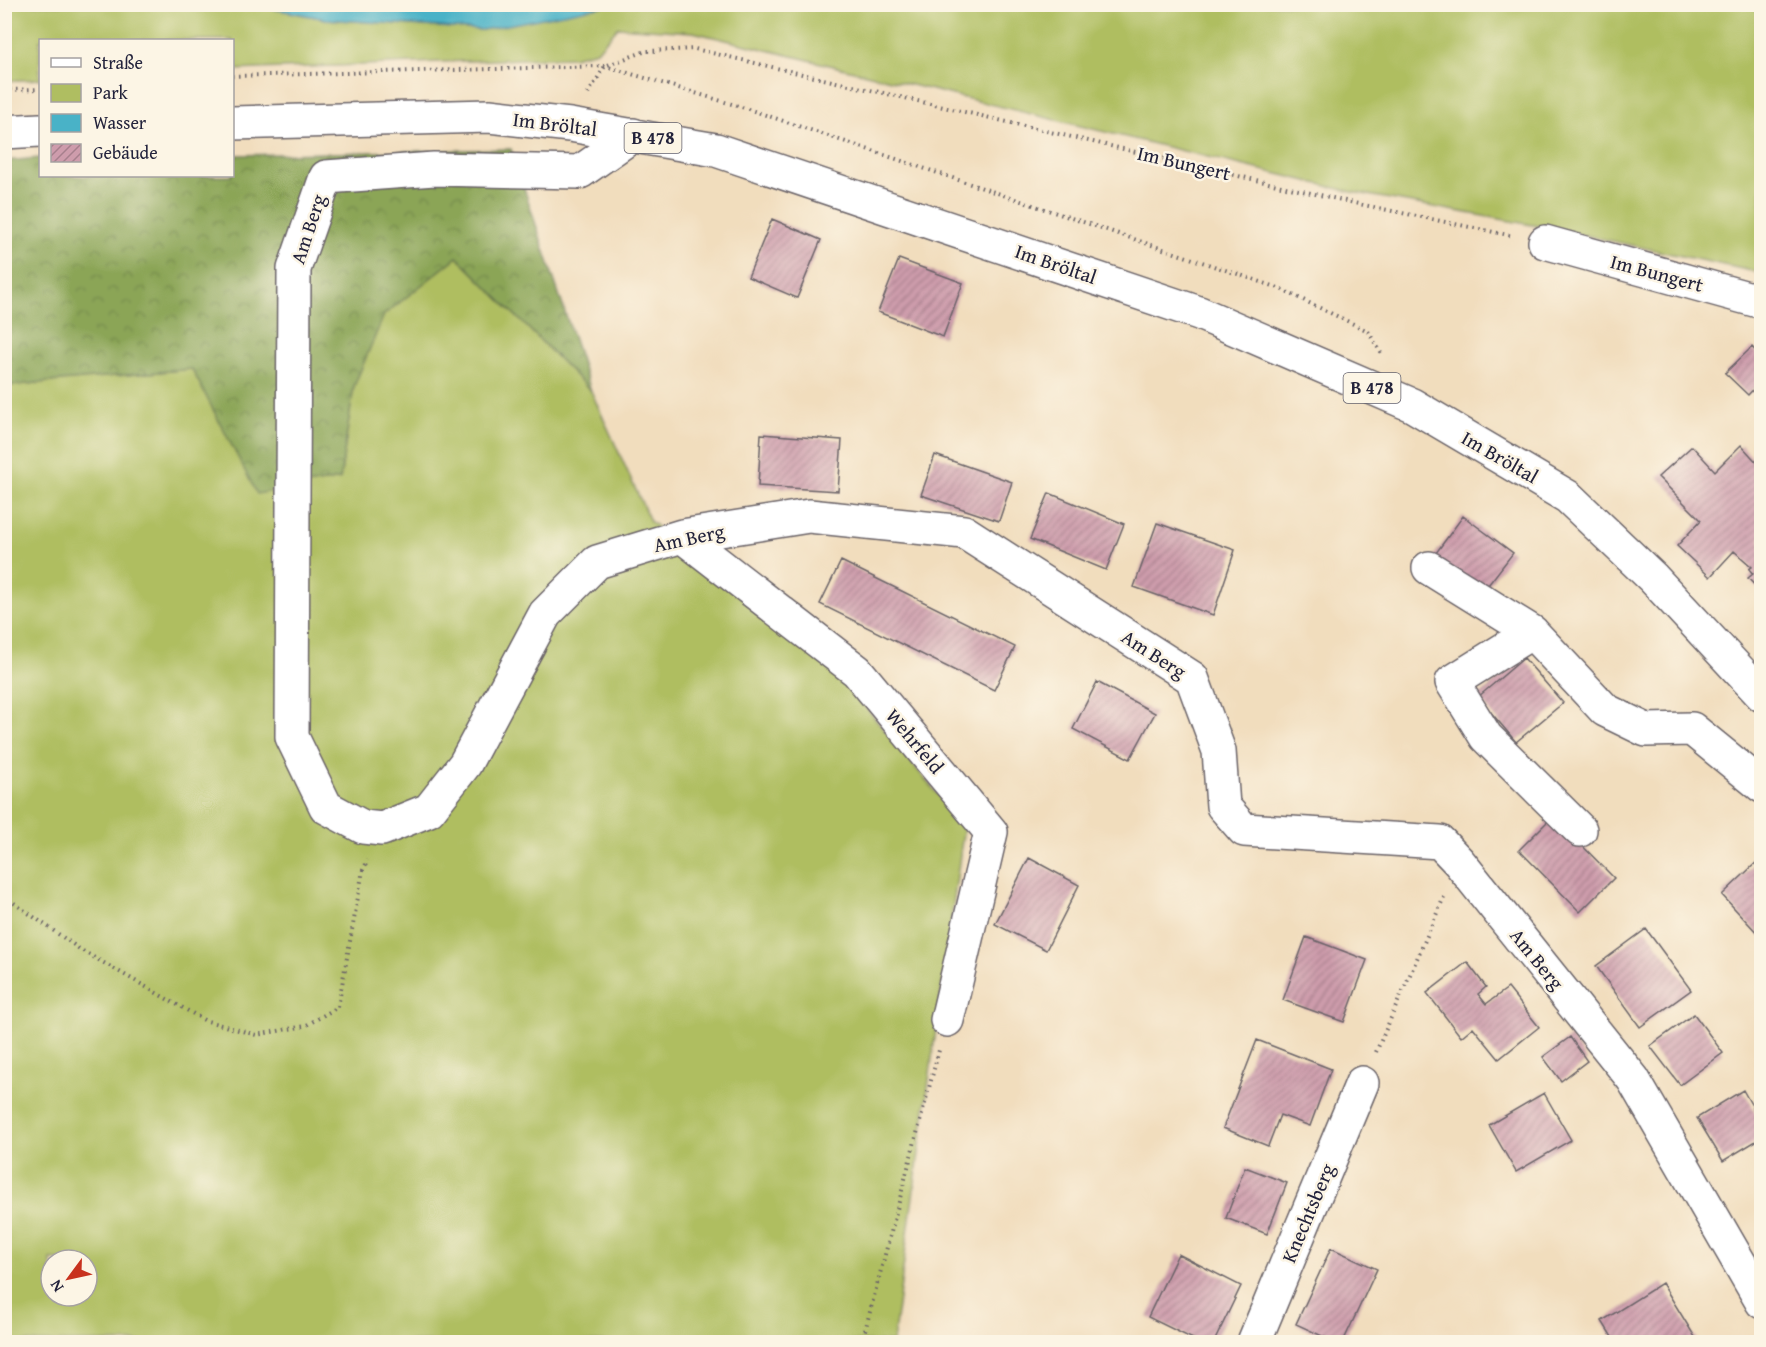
<svg xmlns="http://www.w3.org/2000/svg" width="1766" height="1347" viewBox="0 0 1766 1347" font-family="'Gentium Book Plus',serif">
	<style>
		.green { fill: #afbe61; stroke: #68704e; stroke-width: 1.5; fill-rule: evenodd }
		.forest { fill: url(#forest-crowns); stroke: #566449; stroke-width: 1.5 }
		.water { fill: #49b2c7; stroke: #366a81; stroke-width: 1.5 }
		.building { fill: url(#building-hatch) }
		.lines { fill: none; stroke-linecap: round; stroke-linejoin: round }
		.minor-casing { stroke: #6a6368; stroke-width: 36 }
		.major-casing { stroke: #6a6368; stroke-width: 36 }
		.path { stroke: #6a6368; stroke-width: 4; stroke-dasharray: 1.5 4.5; stroke-linecap: butt }
		.minor { stroke: #fff; stroke-width: 33 }
		.major { stroke: #fff; stroke-width: 33 }
		.labels { text-anchor: middle; stroke-width: 5; stroke-linejoin: round; paint-order: stroke }
		.shield { fill: #fcf5e5; stroke: #63616e; stroke-width: 1.5 }
		.shield-label { font-size: 18px; font-weight: bold; fill: #22223b }
		.street-label { font-size: 20px; fill: #22223b; stroke: #fcf5e5 }
	</style>
	<defs>
		<pattern id="forest-crowns" width="20" height="18" patternUnits="userSpaceOnUse" patternTransform="scale(1.5)"><rect width="20" height="18" fill="#8ba557"/><path d="M2 6a3 3 0 1 1 6 0M12 15a3 3 0 1 1 6 0" fill="none" stroke="#718649"/></pattern>
		<pattern id="building-hatch" width="6" height="6" patternUnits="userSpaceOnUse" patternTransform="scale(1.5)"><rect width="6" height="6" fill="#ce9cac"/><path d="M-1 1l2-2M0 6l6-6M5 7l2-2" fill="none" stroke="#a77f8d"/></pattern>
	</defs>
	<rect width="100%" height="100%" fill="#fcf5e5"/>
	<filter id="ink" filterUnits="userSpaceOnUse"><feTurbulence type="fractalNoise" baseFrequency=".0167" numOctaves="2"/><feDisplacementMap in="SourceGraphic" scale="12" xChannelSelector="R" yChannelSelector="G"/><feConvolveMatrix kernelMatrix="1 2 1 2 8 2 1 2 1" color-interpolation-filters="sRGB"/></filter>
	<filter id="wash" filterUnits="userSpaceOnUse"><feTurbulence type="fractalNoise" baseFrequency=".008" numOctaves="4" result="noise"/><feDisplacementMap in="SourceGraphic" scale="24" xChannelSelector="R" yChannelSelector="G"/><feGaussianBlur stdDeviation="1.35" result="paint"/><feColorMatrix in="noise" values="0 0 0 0 0 0 0 0 0 0 0 0 0 0 0 0 0 1.4 0 .05"/><feComposite in="paint" operator="in"/></filter>
	<g filter="url(#wash)">
		<rect width="100%" height="100%" fill="#f1ddbd"/>
		<!-- green -->
		<path class="green" d="M609,4L1751,5L1762,17L1761,273L1565,231L1352,192L693,32L618,27L597,51L573,57L233,70L232,40H40V79L5,81L4,5H254L326,19L482,30Z
			M457,257L591,391L650,521L843,680L964,826L893,1342H5V386L192,369L257,493L340,479L354,386L384,314ZM51,1260H87V1296H51Z"/>
		<!-- forest -->
		<path class="forest" d="M511,149L591,391L457,257L384,315L354,386L340,479L257,494L192,369L5,386V161L40,158V176H232L233,155Z"/>
		<!-- water -->
		<path class="water" d="M254,5L609,4V5L482,30L326,19Z"/>
		<g id="blocks">
			<!-- building -->
			<path class="building" d="M772,219L821,240L797,298L748,277Z
				M899,259L963,283L943,337L878,312Z
				M1752,347L1761,357V381L1748,395L1725,373Z
				M761,434L842,440L838,491L758,486Z
				M1741,445L1761,467V592L1748,578L1753,574L1749,569L1752,567L1734,551L1710,577L1677,546L1701,520L1658,477L1692,446L1715,471Z
				M935,455L1012,482L999,521L921,495Z
				M1049,493L1124,524L1106,570L1030,539Z
				M1463,516L1513,553L1482,593L1433,557Z
				M1157,523L1235,550L1213,615L1134,587Z
				M841,561L1015,647L994,690L820,604Z
				M1524,658L1563,703L1516,742L1478,697Z
				M1097,682L1155,713L1130,759L1073,729Z
				M1553,816L1614,878L1580,912L1519,850Z
				M1029,858L1079,885L1046,950L995,924Z
				M1761,858V937L1722,895Z
				M1646,929L1691,990L1640,1027L1596,966Z
				M1306,937L1367,960L1344,1022L1283,1000Z
				M1467,962L1486,987L1478,994L1486,1004L1508,988L1539,1027L1499,1059L1473,1027L1461,1037L1427,993Z
				M1694,1014L1723,1053L1680,1085L1650,1046Z
				M1570,1037L1587,1061L1561,1081L1543,1057Z
				M1257,1040L1331,1069L1310,1126L1280,1115L1268,1146L1223,1128Z
				M1743,1090L1761,1122V1138L1723,1161L1697,1118Z
				M1544,1093L1571,1140L1516,1172L1489,1125Z
				M1245,1167L1287,1183L1267,1234L1226,1218Z
				M1331,1248L1377,1269L1343,1342H1335L1296,1324Z
				M1178,1254L1241,1286L1214,1342H1199L1148,1317Z
				M1662,1283L1698,1342H1615L1602,1321Z"/>
		</g>
	</g>
	<g filter="url(#ink)">
		<use href="#blocks" fill-opacity="0" stroke="#6a6368" stroke-width="1.5"/>
		<g class="lines">
			<defs>
				<path id="minor" d="M633,135L580,172L434,169L326,177L294,269L292,737L326,807L363,827L382,829L429,810L465,764L545,614L597,562L682,536L809,516L964,532L1192,678L1219,751L1223,806L1244,830L1440,842L1459,862L1633,1079L1762,1302
					M1545,242L1762,302
					M682,536L857,671L991,832L947,1020
					M1429,568L1532,632L1605,710L1646,730L1692,729L1762,786
					M1532,632L1452,682L1486,737L1580,830
					M1254,1342L1362,1083"/>
				<path id="major" d="M232,123L489,116L570,125L716,150L1199,313L1412,405L1568,497L1653,578L1762,695
					M4,132L40,130"/>
			</defs>
			<!-- minor casing -->
			<use href="#minor" class="minor-casing"/>
			<!-- major casing -->
			<use href="#major" class="major-casing"/>
			<!-- path -->
			<path class="path" d="M232,76L605,66L745,108L1276,287L1368,331L1381,353
				M4,90L40,89
				M588,94L605,66L646,51L695,49L1354,203L1513,236
				M4,896L81,950L204,1020L256,1035L305,1026L338,1007L363,870L368,860
				M1376,1052L1444,897
				M862,1342L939,1050"/>
			<!-- minor -->
			<use href="#minor" class="minor"/>
			<!-- major -->
			<use href="#major" class="major"/>
		</g>
	</g>
	<g class="labels">
		<!-- shield labels -->
		<g class="shield">
			<rect x="624.5" y="123" width="57" height="30" rx="4.5"/>
			<rect x="1343.5" y="373" width="57" height="30" rx="4.5"/>
		</g>
		<g class="shield-label">
			<text x="653" y="144">B 478</text>
			<text x="1372" y="394">B 478</text>
		</g>
		<!-- street labels -->
		<g class="street-label">
			<text transform="translate(555 124) rotate(7)" y="7">Im Bröltal</text>
			<text transform="translate(1184 163) rotate(13)" y="7">Im Bungert</text>
			<text transform="translate(308 229) rotate(-72)" y="7">Am Berg</text>
			<text transform="translate(1056 264) rotate(19)" y="7">Im Bröltal</text>
			<text transform="translate(1657 273) rotate(15)" y="7">Im Bungert</text>
			<text transform="translate(1500 457) rotate(30)" y="7">Im Bröltal</text>
			<text transform="translate(689 538) rotate(-12)" y="7">Am Berg</text>
			<text transform="translate(1154 654) rotate(33)" y="7">Am Berg</text>
			<text transform="translate(915 741) rotate(50)" y="7">Wehrfeld</text>
			<text transform="translate(1537 959) rotate(51)" y="7">Am Berg</text>
			<text transform="translate(1308 1213) rotate(-67)" y="7">Knechtsberg</text>
		</g>
	</g>
	<!-- margin -->
	<rect width="1766" height="1347" fill="none" stroke="#fcf5e5" stroke-width="24"/>
	<!-- legend -->
	<rect x="39" y="39" width="195" height="138" fill="#fcf5e5" stroke="#a5a1a1" stroke-width="1.5"/>
	<rect x="51" y="58" width="30" height="9" fill="#ffffff" stroke="#a5a1a1" stroke-width="1.5"/>
	<text x="93" y="69" font-size="18" fill="#22223b">Straße</text>
	<rect x="51" y="84" width="30" height="18" fill="#afbe61" stroke="#a5a1a1" stroke-width="1.5"/>
	<text x="93" y="99" font-size="18" fill="#22223b">Park</text>
	<rect x="51" y="114" width="30" height="18" fill="#49b2c7" stroke="#a5a1a1" stroke-width="1.5"/>
	<text x="93" y="129" font-size="18" fill="#22223b">Wasser</text>
	<rect x="51" y="144" width="30" height="18" fill="url(#building-hatch)" stroke="#a5a1a1" stroke-width="1.5"/>
	<text x="93" y="159" font-size="18" fill="#22223b">Gebäude</text>
	<!-- north arrow -->
	<g transform="translate(69 1278) rotate(237)"><circle r="28" fill="#fcf5e5" stroke="#a5a1a1" stroke-width="1.5"/>
	<path d="M0-4.5L10 22L0 15L-10 22Z" fill="#c8321e"/>
	<text y="-9" font-size="16" font-weight="bold" text-anchor="middle" fill="#22223b">N</text>
	</g>
</svg>
